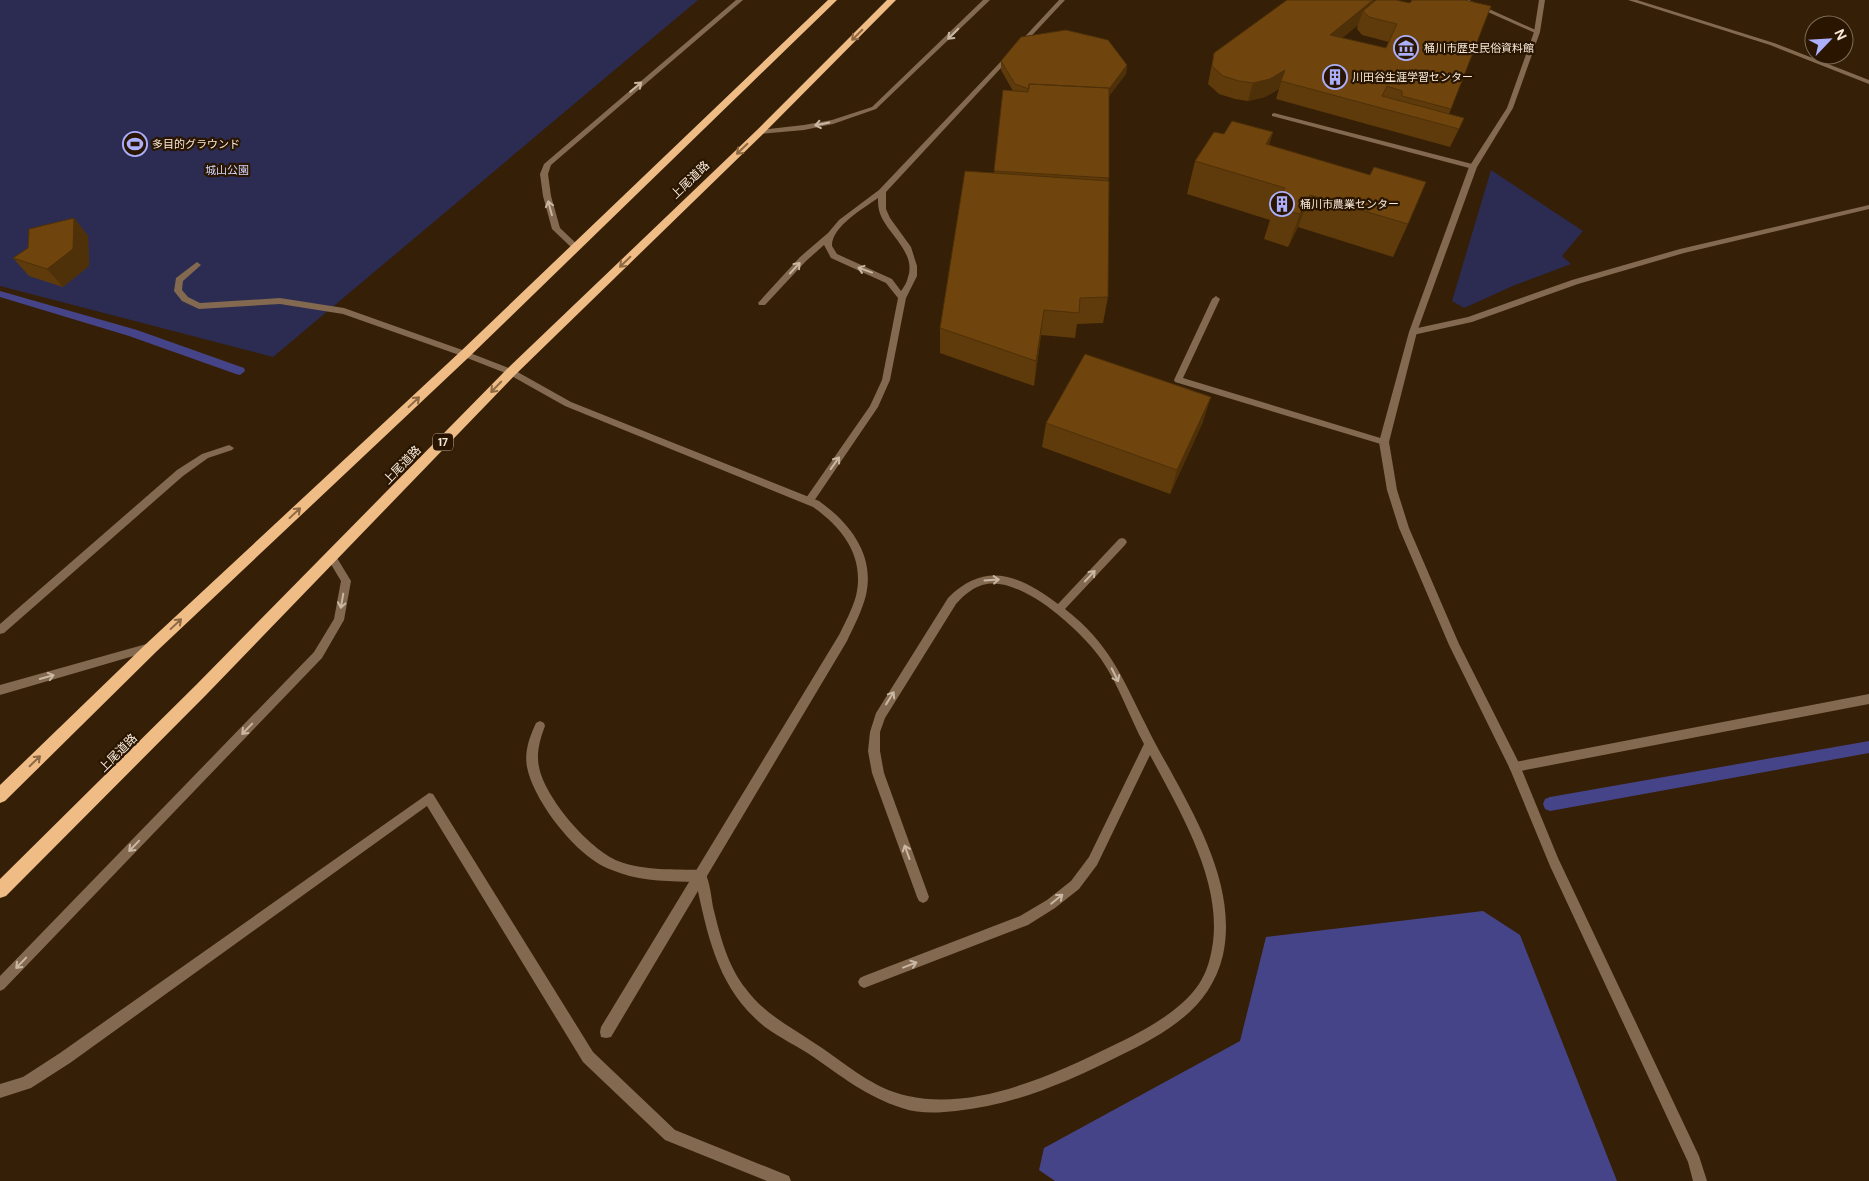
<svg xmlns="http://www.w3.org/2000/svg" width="1869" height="1181" viewBox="0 0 1869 1181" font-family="'DM Sans','Noto Sans JP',sans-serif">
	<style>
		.green { fill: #2c2b52 }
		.water { fill: #464488 }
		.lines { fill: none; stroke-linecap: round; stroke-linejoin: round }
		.stream { fill: #464488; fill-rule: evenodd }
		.service { fill: #82694f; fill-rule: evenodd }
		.minor { fill: #82694f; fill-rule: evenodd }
		.tertiary { fill: #82694f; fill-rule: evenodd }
		.trunk { fill: #f0bc86; fill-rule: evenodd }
		.wall { fill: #5f3b0b; fill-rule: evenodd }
		.shaded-wall { fill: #4e3009 }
		.building { fill: #6f450d; stroke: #4e3009 }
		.oneway { stroke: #c9b6a3 }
		.oneway2 { stroke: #8d6943 }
		.labels { text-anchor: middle; stroke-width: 4.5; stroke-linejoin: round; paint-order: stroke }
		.far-poi-label { font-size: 11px; fill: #f8eadb; stroke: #2a1600; text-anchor: start }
		.far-park-label { font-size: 11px; fill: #d3d6ff; stroke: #2a1600 }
		.shield { fill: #2a1600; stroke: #baaa99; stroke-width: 1 }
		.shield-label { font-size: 11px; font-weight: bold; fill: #f8eadb }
		.street-label { font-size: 12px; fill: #f8eadb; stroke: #2a1600 }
	</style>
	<rect width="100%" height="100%" fill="#351f06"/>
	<!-- green -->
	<path class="green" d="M0,0H698L273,357L0,286Z
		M1491,170L1583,231L1562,256L1571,264L1515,285L1464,308L1452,301Z"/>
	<!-- water -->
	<path class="water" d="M1483,911L1520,935L1617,1181H1055L1039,1170L1044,1148L1240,1041L1266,937Z"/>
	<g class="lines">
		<!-- stream -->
		<path class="stream" d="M0,291L137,330L244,368L245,371L240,375L236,374L129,336L0,297Z
			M1869,741V753L1550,811L1545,809L1543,804L1545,799L1550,797Z"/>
		<!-- service -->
		<path class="service" d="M1059,0H1065L1022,46H1018V44Z
			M1008,54L1013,55L886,192V209L890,218L911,247L917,266V276L906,298L890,380L878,407L812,504H806L804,501L806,498L870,406L882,380L898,298L886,283L831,258L824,245L806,261L765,305H759L758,303L800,257L828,233L839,220L879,190ZM878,198C878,202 878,206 879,210C884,232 917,251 908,277C907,282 904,287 901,291L892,279L837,254L832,246C831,227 864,208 878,198Z
			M1274,113L1476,165L1477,167L1473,169L1272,116V114Z
			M1216,296L1220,299L1183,378L1387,440L1389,442L1387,444L1384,445L1175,382L1174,380L1212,299Z
			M229,445L234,448L232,450L208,458L183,476L4,633L0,634V624L177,470L202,454Z
			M1122,538L1125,539L1127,542L1125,545L1065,609C1109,643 1122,677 1146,725C1153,740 1161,754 1169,768C1199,823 1237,890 1223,955C1210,1010 1164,1034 1117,1057C1065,1083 1014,1105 956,1111C938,1113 919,1114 902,1108C867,1097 841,1076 812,1056C797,1046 780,1038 765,1027C718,989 708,938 696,882C671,881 645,882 620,873C611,870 601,866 593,860C567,842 533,798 527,767C524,751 530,736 536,723L540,721L544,723L545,726C540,739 536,753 539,767C545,798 589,849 618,861C644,871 674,869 701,870L705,872C710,883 711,895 713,907C720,935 727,965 746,989C765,1015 793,1028 819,1046C847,1065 874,1089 908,1096C975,1111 1053,1075 1112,1046C1143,1031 1179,1013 1199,984C1207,972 1211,957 1213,942C1221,878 1179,810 1150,755L1097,865L1079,889L1055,908L1028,925L864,988L860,986L858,982L860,978L864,976L1020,916L1047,900L1071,881L1089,857L1144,744C1129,716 1119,685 1101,659C1081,631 1024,578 987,584C974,586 964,595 956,604L885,718L880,732V751L884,773L929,897L927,901L923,903L919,901L917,897L872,773L868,751L870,732L876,713L948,598C986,560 1020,576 1058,604L1119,539Z
			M1869,694V704L1515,772L1511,771L1509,767L1511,763L1515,762Z"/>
		<!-- minor -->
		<path class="minor" d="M736,0H743L551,165L548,174L551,196L560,228L580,247L576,250L573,249L552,229L543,196L540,174L544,164Z
			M983,0H990L876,109L833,124L804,130L760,134L756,132L760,130L804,125L832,120L872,107Z
			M1461,0H1469L1540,32L1535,33Z
			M1628,0H1637L1774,43L1869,80V84L1770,45Z
			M1869,205V209L1684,253L1578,284L1472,322L1413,335L1409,332L1413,329L1468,317L1572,280L1680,249Z
			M197,262L201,265L183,281L182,290L188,297L200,303L280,298L344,308L468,352L469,354L465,357L462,356L343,314L280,304L199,309L182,301L174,291L176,278Z
			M331,552L334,553L351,581L344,620L322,658L4,989L0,991V976L314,652L334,619L341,581L326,556L328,553Z
			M150,643L154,644L155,647L154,650L0,695V685Z
			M429,793L433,794L593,1052L675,1130L789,1176L791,1181H767L665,1140L583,1062L427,806L70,1063L31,1088L0,1098V1084L23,1077L60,1053Z"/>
		<!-- tertiary -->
		<path class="tertiary" d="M1539,0H1545L1540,32L1513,108L1477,167L1417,332L1389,442L1397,490L1409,528L1459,644L1519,763L1558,858L1699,1156L1707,1181H1693L1688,1162L1550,866L1510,769L1449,645L1399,528L1387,490L1379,442L1409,332L1469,167L1507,108L1534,32Z
			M465,351L514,370L571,402L819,501C850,523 875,555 866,595C862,611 854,626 847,641L611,1037L606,1038L601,1037L600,1032L601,1027L839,635C845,623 852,610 856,596C865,557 843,528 813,507L565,406L508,374L462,356L461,354Z"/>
		<!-- trunk -->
		<path class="trunk" d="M828,0H837L469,357L157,651L5,801L0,803V785L147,643L461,351Z
			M887,0H896L763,134L515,375L206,695L6,896L0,898V879L196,685L507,369L757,130Z"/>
	</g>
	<!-- wall -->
	<path class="wall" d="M1287,0H1374V2L1396,0L1451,109L1449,114L1459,129L1450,147L1276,99L1279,89L1265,97L1248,101L1235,99L1219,94L1208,84L1214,53ZM1358,25L1357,29L1362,35L1389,42L1386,48L1342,38Z
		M1001,61L1127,65L1126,74L1109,96L1108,297L1103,323L1077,324L1075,338L1041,335L1034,386L940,353V328L994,173L1003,90L1013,91L1001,70Z
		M1273,132L1269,145L1408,224L1393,257L1298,227L1288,247L1264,239L1270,220L1187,194L1195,161L1224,134Z
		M74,218L88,236L89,266L63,287L29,276L13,258Z
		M1203,422L1170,494L1042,447L1046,423Z"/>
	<!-- shaded-wall -->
	<path class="shaded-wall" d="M1373,0H1374L1369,17L1363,11L1358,25L1324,53L1330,35Z
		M1127,65L1126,74L1106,100L1059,108Z
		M1285,70L1279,89L1265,97L1248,101L1253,83Z
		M1273,132L1263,165L1266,144Z
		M1310,195L1298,227L1288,247L1300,214Z
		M74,218L88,236L89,266L63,287L47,269Z
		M1044,310L1041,335L1034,386L1036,361Z
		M1211,397L1203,422L1170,494L1177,470Z"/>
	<!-- building -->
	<path class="building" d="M1287,0H1373L1330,35L1386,48L1397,24L1369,17L1363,11L1376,0H1396L1410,3L1412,0H1464L1491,6L1451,109L1402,96V91L1387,86L1382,96L1464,118L1459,129L1281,81L1285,70L1270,79L1253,83L1239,81L1223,76L1212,66L1214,53Z
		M1066,30L1108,40L1127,65L1109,89V88L1029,84V89L1015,84L1001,61L1021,37Z
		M1029,84L1109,88V178L994,171L1003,90L1028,92Z
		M1232,121L1273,132L1266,144L1370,175L1374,167L1426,182L1408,224L1310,195L1300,214L1274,207L1285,188L1195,161L1214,132L1224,134Z
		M965,171L1109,181L1108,297L1080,298L1079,313L1044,310L1036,361L940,328Z
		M74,218L73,249L47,269L13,258L28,248L29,229Z
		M1085,354L1211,397L1177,470L1046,423Z"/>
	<!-- one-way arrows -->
	<defs><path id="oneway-shaft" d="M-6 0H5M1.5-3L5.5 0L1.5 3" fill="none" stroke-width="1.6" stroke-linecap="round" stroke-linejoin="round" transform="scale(1.25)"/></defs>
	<g class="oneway">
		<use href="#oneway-shaft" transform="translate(953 34) rotate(135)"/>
		<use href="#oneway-shaft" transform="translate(636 87) rotate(-40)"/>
		<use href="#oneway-shaft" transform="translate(822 124) rotate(168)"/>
		<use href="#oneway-shaft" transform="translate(550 208) rotate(-105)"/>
		<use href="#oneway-shaft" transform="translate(795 268) rotate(-47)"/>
		<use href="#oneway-shaft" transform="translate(865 270) rotate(-160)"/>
		<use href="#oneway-shaft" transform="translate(835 463) rotate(-55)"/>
		<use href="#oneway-shaft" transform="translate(1090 576) rotate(-47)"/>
		<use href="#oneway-shaft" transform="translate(992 580) rotate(-4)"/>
		<use href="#oneway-shaft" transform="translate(342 601) rotate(100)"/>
		<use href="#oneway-shaft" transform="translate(1115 675) rotate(63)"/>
		<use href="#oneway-shaft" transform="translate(47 677) rotate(-16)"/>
		<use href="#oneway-shaft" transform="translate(890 698) rotate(-58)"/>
		<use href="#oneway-shaft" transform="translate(247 729) rotate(134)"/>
		<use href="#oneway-shaft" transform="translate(134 846) rotate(134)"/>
		<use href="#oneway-shaft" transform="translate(907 852) rotate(-110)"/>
		<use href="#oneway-shaft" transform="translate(1057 899) rotate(-39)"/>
		<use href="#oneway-shaft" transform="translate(21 963) rotate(134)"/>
		<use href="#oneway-shaft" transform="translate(910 965) rotate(-21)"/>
	</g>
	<g class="oneway2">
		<use href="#oneway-shaft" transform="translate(857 35) rotate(135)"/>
		<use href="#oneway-shaft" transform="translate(742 149) rotate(136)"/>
		<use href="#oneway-shaft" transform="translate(625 262) rotate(136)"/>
		<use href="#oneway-shaft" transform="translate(496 387) rotate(134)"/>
		<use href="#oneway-shaft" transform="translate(414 402) rotate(-43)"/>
		<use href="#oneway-shaft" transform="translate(295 513) rotate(-43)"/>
		<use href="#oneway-shaft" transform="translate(176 624) rotate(-43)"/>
		<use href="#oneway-shaft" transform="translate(35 761) rotate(-44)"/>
	</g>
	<!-- icons -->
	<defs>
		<symbol id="museum-ring" viewBox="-11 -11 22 22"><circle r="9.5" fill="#2a1600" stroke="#acaffb" stroke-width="1.5"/><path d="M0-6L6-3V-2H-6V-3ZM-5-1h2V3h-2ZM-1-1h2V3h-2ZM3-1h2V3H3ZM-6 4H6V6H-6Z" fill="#acaffb"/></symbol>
		<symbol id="building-ring" viewBox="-11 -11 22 22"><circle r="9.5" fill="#2a1600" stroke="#acaffb" stroke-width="1.5"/><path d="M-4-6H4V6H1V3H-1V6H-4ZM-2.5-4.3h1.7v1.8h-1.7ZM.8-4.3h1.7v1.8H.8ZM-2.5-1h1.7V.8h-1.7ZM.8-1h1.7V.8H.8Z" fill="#acaffb"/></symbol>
		<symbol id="stadium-ring" viewBox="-11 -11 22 22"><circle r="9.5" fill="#2a1600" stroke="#acaffb" stroke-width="1.5"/><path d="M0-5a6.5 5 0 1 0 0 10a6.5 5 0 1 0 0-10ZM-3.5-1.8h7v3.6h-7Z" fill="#acaffb"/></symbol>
	</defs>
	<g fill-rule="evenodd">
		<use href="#museum-ring" x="1392" y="34" width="28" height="28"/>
		<use href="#building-ring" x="1321" y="63" width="28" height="28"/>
		<use href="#stadium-ring" x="121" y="130" width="28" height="28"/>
		<use href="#building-ring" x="1268" y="190" width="28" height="28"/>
	</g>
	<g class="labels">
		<!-- far-poi labels -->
		<g class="far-poi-label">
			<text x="1424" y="52">桶川市歴史民俗資料館</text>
			<text x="1352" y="81">川田谷生涯学習センター</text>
			<text x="152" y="148">多目的グラウンド</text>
			<text x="1300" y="208">桶川市農業センター</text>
		</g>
		<!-- far-park labels -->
		<g class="far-park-label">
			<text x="227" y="174">城山公園</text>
		</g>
		<!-- shield labels -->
		<rect class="shield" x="433" y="433.5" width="20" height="17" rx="4"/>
		<g class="shield-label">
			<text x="443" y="446">17</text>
		</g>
		<!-- street labels -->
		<g class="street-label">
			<text transform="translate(690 180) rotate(-44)" y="4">上尾道路</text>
			<text transform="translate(402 465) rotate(-46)" y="4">上尾道路</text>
			<text transform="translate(118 753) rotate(-45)" y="4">上尾道路</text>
		</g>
	</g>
	<!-- north arrow -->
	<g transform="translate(1829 40) rotate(65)"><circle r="24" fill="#2a1600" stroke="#7c6b58"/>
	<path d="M0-4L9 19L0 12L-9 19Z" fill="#acaffb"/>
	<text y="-8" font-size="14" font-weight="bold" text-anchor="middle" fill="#f8eadb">N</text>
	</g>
</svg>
